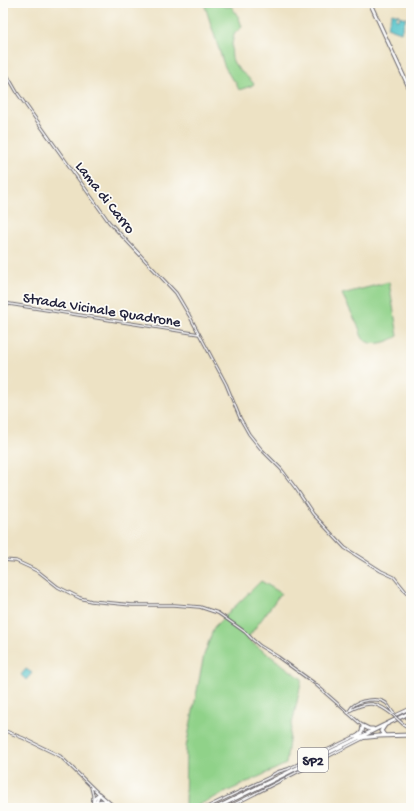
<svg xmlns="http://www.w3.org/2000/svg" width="414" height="811" viewBox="0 0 414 811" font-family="'Gochi Hand',sans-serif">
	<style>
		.green { fill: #90d289; stroke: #597a62 }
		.water { fill: #56c4ca; stroke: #3c7382 }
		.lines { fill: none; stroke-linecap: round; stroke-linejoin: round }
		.street-casing { stroke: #69656b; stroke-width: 3.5 }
		.secondary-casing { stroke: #69656b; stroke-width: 4.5 }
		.primary-casing { stroke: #69656b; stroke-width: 5 }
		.street { stroke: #fff; stroke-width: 1.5 }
		.secondary { stroke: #fff; stroke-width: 2.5 }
		.primary { stroke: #fff; stroke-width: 3 }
		.street-bridge-casing { stroke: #69656b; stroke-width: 3.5; stroke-linecap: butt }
		.street-bridge { stroke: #fff; stroke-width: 1.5 }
		.labels { text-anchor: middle; stroke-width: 3.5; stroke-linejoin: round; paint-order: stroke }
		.shield { fill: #fdfcf7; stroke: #646373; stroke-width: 1 }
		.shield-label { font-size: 14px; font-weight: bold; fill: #22223b }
		.street-label { font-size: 15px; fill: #22223b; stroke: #fdfcf7 }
	</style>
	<rect width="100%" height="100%" fill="#fdfcf7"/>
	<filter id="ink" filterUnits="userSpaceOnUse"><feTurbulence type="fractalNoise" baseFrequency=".025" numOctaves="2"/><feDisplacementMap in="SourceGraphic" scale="8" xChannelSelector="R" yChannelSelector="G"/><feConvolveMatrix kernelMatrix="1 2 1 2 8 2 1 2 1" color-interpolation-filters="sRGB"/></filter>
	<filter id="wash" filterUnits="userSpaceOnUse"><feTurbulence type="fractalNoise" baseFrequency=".012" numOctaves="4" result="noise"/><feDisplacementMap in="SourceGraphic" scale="16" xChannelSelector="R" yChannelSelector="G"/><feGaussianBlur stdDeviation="0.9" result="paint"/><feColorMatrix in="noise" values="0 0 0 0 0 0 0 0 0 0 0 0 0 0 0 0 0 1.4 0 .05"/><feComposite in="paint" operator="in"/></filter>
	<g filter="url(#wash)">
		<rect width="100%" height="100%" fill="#ede2c4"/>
		<!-- green -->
		<path class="green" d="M204,3H219L226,7L231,6L239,18L242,27C240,29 237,31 235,33C232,38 230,56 233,61C236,69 249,77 254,84L251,86L239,90L235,81L231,78L224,65Z
			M389,282L398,336C385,344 362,350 360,330L342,294Z
			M261,581L281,593L247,639L302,679L290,733L286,764L192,808H185L186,747L204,655L214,627Z"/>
		<!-- water -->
		<path class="water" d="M392,13L399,15L396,17L397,20L400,19L399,16L406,18L401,32L387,27Z
			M26,669L32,673L26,680L21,675Z"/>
	</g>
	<g filter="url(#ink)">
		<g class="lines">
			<defs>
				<path id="street" d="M3,68L18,94L109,222L176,293L189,315L226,384L240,418L249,434L261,449L281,469L297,490L313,514L345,548L381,571L394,577L411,598
					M407,83L411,81
					M3,303L199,334
					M3,560L16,561L29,567L39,572L58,587L80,598L91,601L132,605H174L200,607L218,613L238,627L245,632L253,640L260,646L278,657L314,683L363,726
					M349,711C368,700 377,702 393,715
					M348,713C349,712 351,708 352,707C358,700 378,697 386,703C391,707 390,712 396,715L411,708
					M407,718L411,716
					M403,724L411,729
					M3,730L23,738L60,756L99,794
					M91,787L93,795V801
					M205,808L270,777C274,772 281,771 288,769L358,735
					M227,808L364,738"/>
				<path id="secondary" d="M370,3L411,92
					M99,794L115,808
					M97,802L101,801L107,802
					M91,807L96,802L99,795
					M91,808L95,797L99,794"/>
				<path id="primary" d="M384,735L381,731L385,725
					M357,737L362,732L363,726L369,729H373
					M359,738L379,736L411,735
					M216,808L411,712"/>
			</defs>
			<!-- street casing -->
			<use href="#street" class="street-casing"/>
			<!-- secondary casing -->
			<use href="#secondary" class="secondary-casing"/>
			<!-- primary casing -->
			<use href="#primary" class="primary-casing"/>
			<!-- street -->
			<use href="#street" class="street"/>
			<!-- secondary -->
			<use href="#secondary" class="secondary"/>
			<!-- primary -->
			<use href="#primary" class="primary"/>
			<defs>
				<path id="street-bridge" d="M393,715L403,724"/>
			</defs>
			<!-- street-bridge casing -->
			<use href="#street-bridge" class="street-bridge-casing"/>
			<!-- street-bridge -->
			<use href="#street-bridge" class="street-bridge"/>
		</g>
	</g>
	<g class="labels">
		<!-- shield labels -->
		<rect class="shield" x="298" y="748" width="30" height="24" rx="3"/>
		<g class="shield-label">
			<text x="313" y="765">SP2</text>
		</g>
		<!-- street labels -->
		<g class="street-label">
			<text transform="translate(106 197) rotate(52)" y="5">Lama di Carro</text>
			<text transform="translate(102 309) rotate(9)" y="5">Strada Vicinale Quadrone</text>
		</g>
	</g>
	<!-- margin -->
	<rect width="414" height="811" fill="none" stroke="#fdfcf7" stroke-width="16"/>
</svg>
